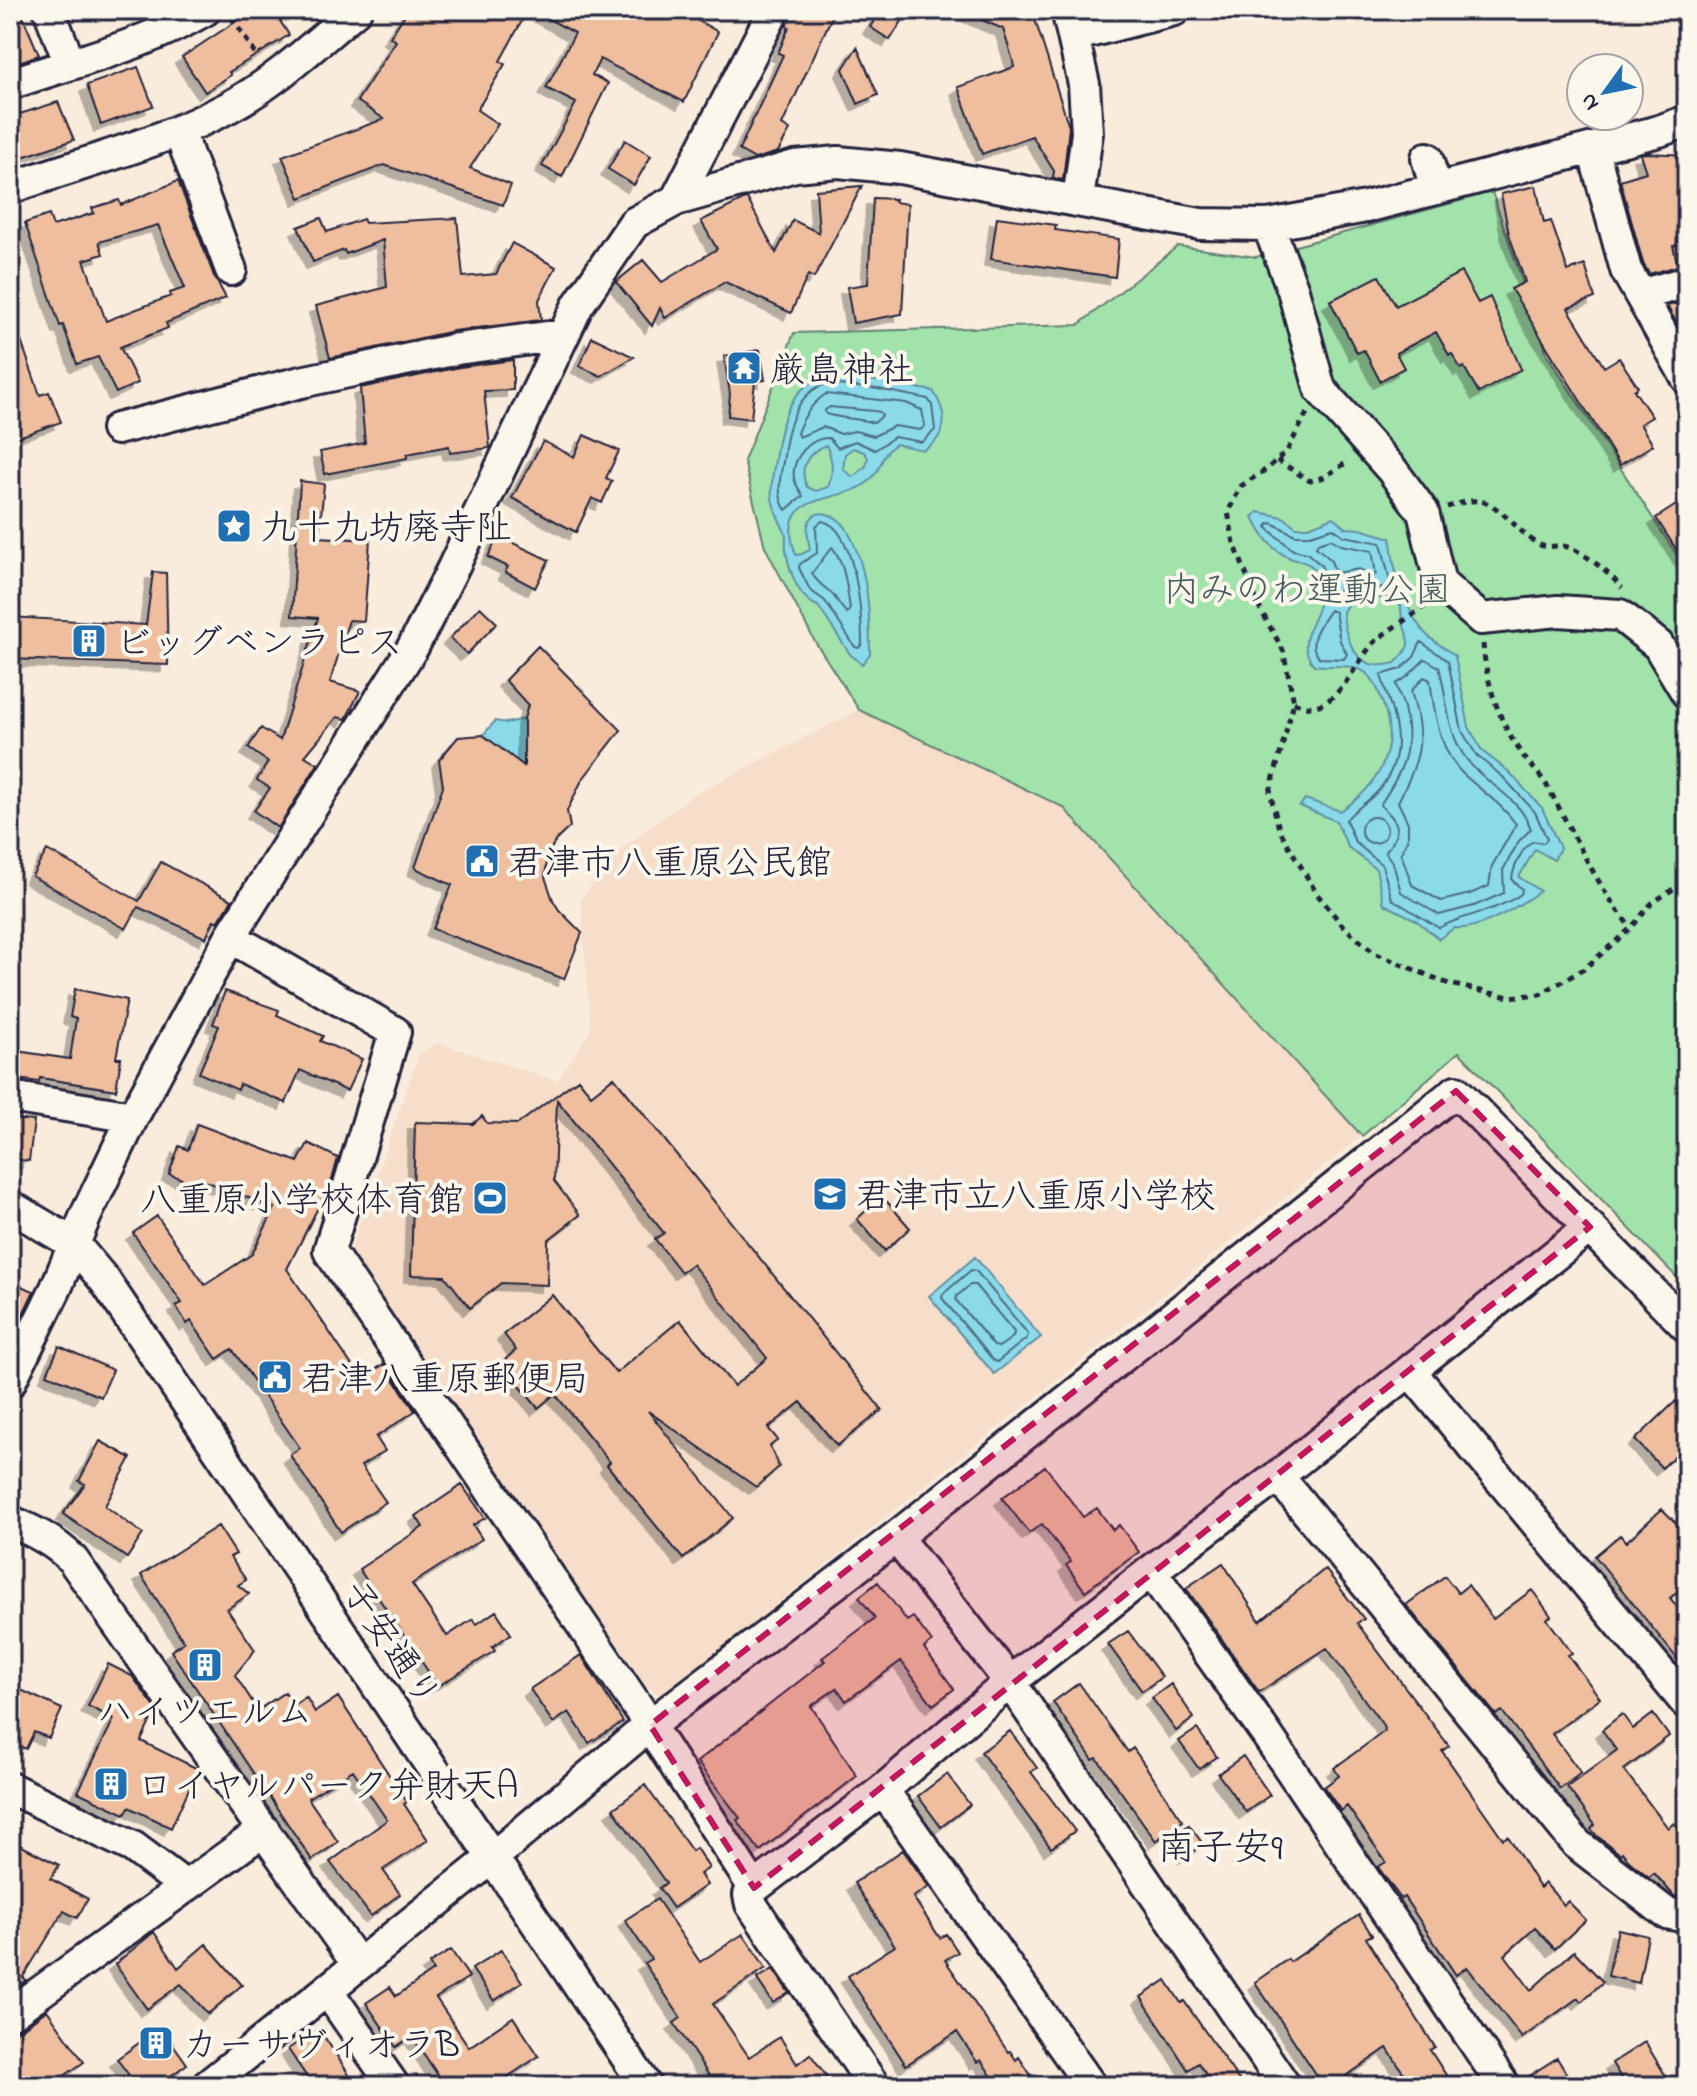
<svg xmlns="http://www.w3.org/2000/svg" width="1697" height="2096" viewBox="0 0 1697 2096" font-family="'Indie Flower','Klee One',sans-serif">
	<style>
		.built { fill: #f6deca }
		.green { fill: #a2e2ab; stroke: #628273; stroke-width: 2 }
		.water { fill: #8bdaea; stroke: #6190a4; stroke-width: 2; fill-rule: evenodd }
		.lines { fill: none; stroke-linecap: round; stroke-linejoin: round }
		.shore { stroke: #4c6c81; stroke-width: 2 }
		.building { fill: #efbe9f; stroke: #22223b; stroke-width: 2; fill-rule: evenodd; filter: url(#shadow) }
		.minor-casing { stroke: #22223b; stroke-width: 36 }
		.path { stroke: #22223b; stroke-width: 5; stroke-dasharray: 6 6; stroke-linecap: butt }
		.minor { stroke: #fbf7ec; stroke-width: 30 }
		.marked { fill: #c2185b; fill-opacity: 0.2; stroke: #c2185b; stroke-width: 6; stroke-dasharray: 16 10; stroke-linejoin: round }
		.labels { text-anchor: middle; stroke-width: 8; stroke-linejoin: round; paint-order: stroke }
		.poi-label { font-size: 36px; fill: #22223b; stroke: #fbf7ec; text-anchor: start }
		.park-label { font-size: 36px; fill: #485c5d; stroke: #fbf7ec }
		.street-label { font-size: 36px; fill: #22223b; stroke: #fbf7ec }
		.neighbourhood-label { font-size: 38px; fill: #22223b; stroke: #fbf7ec }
	</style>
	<defs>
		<filter id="shadow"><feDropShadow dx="-7" dy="7" stdDeviation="0" flood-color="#0004"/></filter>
	</defs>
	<rect width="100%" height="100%" fill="#f9ecdd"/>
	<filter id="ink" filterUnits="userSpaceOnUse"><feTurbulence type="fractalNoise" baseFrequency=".0125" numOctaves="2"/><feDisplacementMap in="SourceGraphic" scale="16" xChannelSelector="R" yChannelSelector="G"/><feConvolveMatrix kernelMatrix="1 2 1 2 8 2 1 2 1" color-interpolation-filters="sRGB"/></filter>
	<g filter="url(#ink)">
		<!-- built -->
		<path class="built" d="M859,710L1063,807L1362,1136L662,1696L647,1687L360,1275L350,1252L419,1054L438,1043L557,1081L591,1030L581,901L609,858L693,795Z"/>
		<!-- green -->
		<path class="green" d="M1492,192L1548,356L1687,571V1288L1459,1052L1362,1136L1063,807L859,710L814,640L765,547L744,461L794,333L1078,325L1178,246L1256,257Z"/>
		<!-- water -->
		<path class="water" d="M825,376L879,381L933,391C948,414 949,436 923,450L896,444C879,455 884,466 871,479C846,507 771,486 796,555L802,554L810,550C809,542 806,533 808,525C814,504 838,515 846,528C868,565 870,613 870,654L862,664L850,654L818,606C798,599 789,570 786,550C785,544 787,537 785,532C780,521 773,509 772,497C770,483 774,469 776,454C780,423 790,387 825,376ZM826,445C833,461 834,471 828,487L816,491L807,487C798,469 807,452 826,445ZM853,448L864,452L868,458L866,466L853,477L843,469L845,454Z
			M1258,512L1283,517L1296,527H1309L1334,517L1346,528L1360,529L1391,538C1392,568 1404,609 1425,633C1433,642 1446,648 1455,656L1469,727L1482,751L1508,771L1542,808L1560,848L1554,860L1535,849L1519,877L1540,891C1520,905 1480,931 1454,928L1439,939L1416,920L1384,904L1376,869L1348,847L1336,821L1300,806L1305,799L1340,811C1380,786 1400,747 1382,701C1378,690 1374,677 1363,671C1351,663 1329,668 1314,665C1287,633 1337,610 1316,572C1310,561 1300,562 1290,558C1273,551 1260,534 1253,517ZM1357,587L1370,602C1385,595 1389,594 1401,606C1400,635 1421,640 1395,663C1389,664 1381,666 1375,665C1352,662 1344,631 1343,612L1347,605L1345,594Z
			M524,719C524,756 547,781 567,810L483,735L495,721L507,723Z
			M975,1257L1041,1337L994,1374L929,1296Z"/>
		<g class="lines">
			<!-- shore -->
			<path class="shore" d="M826,384L878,389L928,399L932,405L935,430L922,442L894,437L875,450L855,441L838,448L829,438C810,437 791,459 794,478C795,484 800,491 803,496L786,510C775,495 781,474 784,456C787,429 795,393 826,384Z
				M826,394L906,403L922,410L925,426L920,430L894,426L874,436L855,431L841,434L823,427L799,437L797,433C803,417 812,403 826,394Z
				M830,407L874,411L880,412L882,416L874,423C857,418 842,419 826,414L825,410Z
				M822,521C856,527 862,617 862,644L859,648L855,647L825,601L810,590L799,568L800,564L817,553L816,526Z
				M1272,523L1295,535H1310L1333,528L1344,536L1381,543L1391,586L1373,590C1360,578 1348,576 1336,593H1332L1321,565L1307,553L1293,550L1267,528L1268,524Z
				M1331,539L1341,545L1372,551L1376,574L1372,576L1359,569L1336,573L1330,559L1316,547L1318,543Z
				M832,547C845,562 847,589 850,609L847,613C840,608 838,599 830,592C822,585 817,583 812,573Z
				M1330,610L1335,612L1340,641L1347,654L1344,659L1320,658C1304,644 1321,623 1330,610Z
				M1421,642L1448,661L1462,731L1477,756L1503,777L1535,812L1547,839L1544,843C1539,842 1535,840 1530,843C1522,848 1512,871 1512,880L1522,889L1521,894C1496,912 1464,914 1439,928L1392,899L1382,865L1355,842L1346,820C1354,809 1369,802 1379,790C1411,750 1393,717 1381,675L1401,669L1414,657Z
				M1425,659L1439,667C1448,699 1446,734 1468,761C1486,785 1519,796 1531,829L1519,841L1503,870L1504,893L1474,906L1439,915L1401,892L1393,863L1385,852C1403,830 1400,823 1380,805C1402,772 1414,750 1404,708C1402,700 1398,692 1396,684L1407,677Z
				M1424,677L1430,680C1434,710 1439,750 1462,773C1480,790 1501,803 1516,824L1492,866L1489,886L1470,894L1441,901L1412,885L1401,853L1408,838V823L1398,802C1421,756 1426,741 1411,691Z
				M1361 830a13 13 0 1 1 26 0a13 13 0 1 1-26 0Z
				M971,1270L976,1271L1028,1334L1027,1338L997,1362L993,1360L942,1298L943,1294Z
				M970,1285H975L1014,1332L1013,1337L999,1347L994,1346L956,1300L957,1296Z"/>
		</g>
		<!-- building -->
		<path class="building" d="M10,10H20L39,55L10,65Z
			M236,10H273L289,35L229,72L231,75L205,92L182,57L241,18Z
			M408,10H528L500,61L505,64L477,110L498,124L470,168L511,185L503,205L384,165L300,198L282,156L384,119L357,101L396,41L390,37Z
			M532,10H679L718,32L684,102L600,59L592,75L608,83L562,177L542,166L576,103L546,88L575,33Z
			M793,10H835L782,125L790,130L778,152L755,159L739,150L783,55L778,53L789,27L786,26Z
			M881,10H909L890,40L870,27Z
			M959,10H1032L1069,127L1063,180L1053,178L1054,171L1032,136L982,154L958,87L1014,67L1013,61L1003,29Z
			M857,47L878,95L858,104L843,69Z
			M138,67L153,106L101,125L87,85Z
			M58,102L74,140L10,161V117Z
			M625,140L651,156L634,185L608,169Z
			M1647,153L1687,155V242L1673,246L1678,266L1649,274L1643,263L1620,180L1646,172L1640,154Z
			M178,181L214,276L226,298L166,323L168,328L120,347L138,383L116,393L98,357L77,364L63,325L60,326L25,223L49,215L53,226L94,213L92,208L119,200L121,205ZM158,225L185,288L170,293L171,296L106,321L84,260L103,254L99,242Z
			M862,186L814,278L808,275L791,313L725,282L665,318L660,308L652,326L616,282L643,260L662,282L717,249L701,221L747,198L776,253L793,220L819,233L816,190Z
			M1536,186L1544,223L1551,221L1568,271L1585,265L1595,298L1568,308L1604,367L1619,358L1638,387L1634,390L1652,417L1640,424L1653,445L1620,465L1511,289L1525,282L1509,234L1501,194Z
			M873,198L895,199L894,202L908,204L902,314L853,323L847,287L868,284Z
			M997,217L1056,225L1055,230L1119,239L1115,277L991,259Z
			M321,218L327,232L363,219L365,223L457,218L463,277L496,274L512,243L556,267L539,300L541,320L453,331L330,358L316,306L387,287L383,240L346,254L344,250L313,262L298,227Z
			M1461,272L1478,303L1490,297L1521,369L1479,393L1464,367L1461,369L1452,354L1449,355L1436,332L1396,353L1404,368L1380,381L1364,350L1357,353L1330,301L1379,276L1396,306Z
			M1687,301V341L1667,306Z
			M13,318L40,395L49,392L61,422L10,440V319Z
			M592,337L634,357L601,376L579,366Z
			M760,350L765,380L755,381L751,419L728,416L730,394L724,356Z
			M513,360V390L484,391L490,448L450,453L449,446L407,454V458L325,474L320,452L365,443L360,388L460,367Z
			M584,435L619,451L606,478L612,481L602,503L592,498L576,532L512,498L543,441L574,457Z
			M300,481L324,484L319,537L370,540L364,621L349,620L330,682L360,691L346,719L337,717L305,756L318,764L278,828L254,811L270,788L257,780L268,762L248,748L261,728L280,740L318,618L292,616Z
			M1687,498V566L1656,518Z
			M498,536L549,560L535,588L505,572L508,567L488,557Z
			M153,572L166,573L168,665L10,659V617L146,625Z
			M480,607L497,623L467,654L450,638Z
			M538,646L621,730L582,780L567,811L570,827L556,840L548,854L545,877L553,900L559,910L582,933L564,979L433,929L452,885L415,868L443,786L439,760L458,737L483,735L524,766V719L528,705L505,680Z
			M47,850L139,901L161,862L232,900L218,922L214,920L206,938L138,907L126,929L32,876Z
			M75,989L127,1000L116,1058H121L116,1090L40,1078L39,1082L10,1078V1050L70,1059L76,1019L70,1017Z
			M225,991L279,1010L277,1015L323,1036L320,1041L362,1059L347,1091L300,1070L286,1103L240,1084L238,1090L199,1073L219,1026L213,1024Z
			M614,1077L882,1410L837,1446L801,1402L768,1428L778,1440L770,1446L779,1467L756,1487L648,1411L733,1518L683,1559L607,1465L610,1462L555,1394L538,1408L501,1363L516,1350L504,1334L552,1295L616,1373L680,1320L734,1386L767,1358L692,1264L681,1272L655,1239L664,1233L557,1100L554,1181L580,1215L548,1240L547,1285L501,1283L470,1308L445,1276L411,1275L415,1122L473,1124L482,1116L487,1123L518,1124L578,1079L591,1095Z
			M10,1119L34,1121L29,1161L10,1159Z
			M197,1124L298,1162L308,1143L338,1158L332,1180L287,1269L361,1379L384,1364L415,1411L376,1437L385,1451L361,1466L386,1502L341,1532L290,1455L300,1448L232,1349L217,1359L191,1321L187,1324L176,1306L182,1303L133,1233L157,1216L205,1285L252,1254L275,1208L203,1180L200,1186L169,1174L179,1146L188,1150Z
			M882,1196L910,1228L885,1251L857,1219Z
			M10,1282L34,1291L10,1341Z
			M59,1346L113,1370L101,1397L47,1374Z
			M1676,1401L1687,1413V1444L1662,1468L1635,1440Z
			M100,1441L131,1458L105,1506L143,1534L127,1558L63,1514L85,1484L79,1481Z
			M1045,1466L1083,1517L1097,1508L1113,1530L1119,1525L1139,1552L1085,1591L1066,1565L1071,1562L1042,1524L1029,1533L1002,1498Z
			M462,1485L485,1518L473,1525L482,1539L412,1584L447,1636L473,1619L477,1624L496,1611L511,1634L492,1647L495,1651L438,1686L359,1569L423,1527L416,1516Z
			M1662,1509L1687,1534V1584L1670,1598L1687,1619V1671L1595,1556L1620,1535L1626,1542Z
			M218,1526L236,1554L230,1557L246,1580L238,1585L249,1594L227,1609L255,1650L235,1675L258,1710L285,1692L294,1705L306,1697L315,1712L338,1697L407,1802L404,1804L428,1840L383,1870L400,1894L371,1916L330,1862L387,1820L353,1770L308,1798L338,1842L312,1860L171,1651L184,1642L141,1575Z
			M1223,1563L1260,1621L1325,1569L1364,1619L1357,1623L1449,1746L1442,1751L1503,1839L1508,1836L1540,1888L1545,1883L1564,1905L1568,1901L1586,1920L1555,1949L1535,1928L1505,1955L1531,1990L1574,1951L1603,1982L1581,2002L1578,1998L1522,2038L1467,1967L1456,1975L1404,1897L1401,1899L1378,1867L1386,1862L1347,1806L1341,1811L1324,1787L1339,1776L1334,1768L1385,1731L1382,1724L1327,1648L1259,1692L1186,1588Z
			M1445,1576L1458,1593L1468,1585L1493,1619L1532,1590L1551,1616L1547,1619L1572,1653L1568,1655L1600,1698L1552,1734L1581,1773L1560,1789L1502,1711L1496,1715L1406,1605Z
			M878,1582L907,1621L913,1617L932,1642L924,1648L954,1689L933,1705L901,1661L846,1701L837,1688L811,1706L857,1776L760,1851L737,1820L740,1818L697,1762L825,1661L822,1658L875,1618L859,1597Z
			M1128,1631L1162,1677L1142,1691L1108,1644Z
			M581,1655L623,1722L589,1743L569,1712L553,1723L530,1689Z
			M108,1664L132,1676L156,1709L141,1741L198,1769L171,1828L129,1807L125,1814L78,1792L114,1719L88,1706Z
			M1079,1683L1128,1752L1133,1748L1183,1821L1156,1841L1097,1758L1093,1760L1053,1702Z
			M1171,1684L1194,1718L1176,1731L1152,1698Z
			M10,1685L62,1709L49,1738L34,1732L26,1749L10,1742Z
			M1622,1714L1633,1729L1653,1714L1669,1736L1624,1770L1668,1828L1674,1823L1687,1840V1899L1674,1896L1654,1873L1649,1877L1630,1862L1622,1852L1620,1854L1597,1836L1591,1829L1595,1825L1567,1787L1617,1750L1602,1730Z
			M1197,1729L1217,1757L1199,1769L1179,1741Z
			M1010,1731L1037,1768L1031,1772L1075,1831L1051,1848L981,1752Z
			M1243,1756L1270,1795L1246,1812L1218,1774Z
			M947,1774L970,1805L941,1827L918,1796Z
			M645,1785L692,1851L696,1848L709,1868L700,1874L707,1885L673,1908L659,1888L666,1883L613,1809Z
			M1189,1825L1203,1844L1186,1856L1172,1837Z
			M10,1840L59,1865L51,1879L88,1899L77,1918L64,1911L23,1977L26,1980L10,1992Z
			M903,1850L929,1887L913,1897L940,1938L946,1934L958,1952L945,1960L1008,2052L1010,2051L1016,2060L1019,2057L1038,2086H998L981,2060L977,2062L957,2032L906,2065L848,1976L895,1946L854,1883Z
			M657,1899L700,1962L743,1934L766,1968L713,2004L749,2057L780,2037L797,2064L810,2054L834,2086H716L674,2023L681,2018L644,1963L651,1959L625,1920Z
			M1359,1915L1372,1935L1366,1938L1435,2047L1430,2050L1453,2086H1412L1387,2048L1332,2086H1324L1255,1982L1288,1959L1290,1962Z
			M1618,1929L1648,1936L1639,1983L1608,1976Z
			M154,1932L178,1968L206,1944L242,1985L208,2014L181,1984L147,2009L115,1964Z
			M451,1950L469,1977L436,1998L469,2047L513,2017L539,2056L494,2086H445L412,2036L396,2047L366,2003L390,1987L396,1996L433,1971L429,1964Z
			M501,1950L522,1982L494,2001L472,1969Z
			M773,1969L789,1993L773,2003L757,1979Z
			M1166,1980L1181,2003L1184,2001L1243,2086H1214L1198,2063L1188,2070L1141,1997Z
			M47,2010L84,2062L50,2086H10V2032L21,2029Z
			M161,2027L187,2064L157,2086H137L117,2059Z
			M319,2029L339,2059L356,2086H313L288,2049Z
			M1645,2042L1672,2086H1626L1612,2063Z
			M1557,2058L1574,2086H1522L1521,2081Z"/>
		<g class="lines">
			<defs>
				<path id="minor" d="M49,10L70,64
					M1067,10L1084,84L1087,133L1078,201
					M1073,36L1174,10
					M10,84C79,60 141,47 205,10
					M179,131L231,270
					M1593,149L1626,270L1687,378
					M1427,158L1436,189
					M10,188C82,163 162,143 229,107C276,82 315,44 356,10
					M676,200L774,10
					M1268,225L1293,290L1320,389L1392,470L1423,512L1440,583L1481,619L1558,611L1620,615L1658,645L1687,693
					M1640,295L1687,282
					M117,429L301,382L457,349L562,335
					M230,937L395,1032L329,1251L639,1709L754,1888
					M10,1097L133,1117
					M10,1206L74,1244L105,1281L646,2086
					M1410,1371L1687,1704
					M10,1382L56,1288L86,1215L133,1117L230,937L413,647L452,570L578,305L634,223L676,200L795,166L838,162L900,168L1200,224L1268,225L1366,207L1659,131L1687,121
					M1278,1476L1577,1844L1666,1913L1687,1917
					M10,1521C33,1531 54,1541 72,1559L358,1965
					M896,1537L1010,1682L1285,2086
					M1151,1571L1267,1735L1504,2086
					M10,1788L133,1847L185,1886
					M883,1790L1091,2086
					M327,1990L394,2086
					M10,2014L264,1830
					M207,2086L492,1858L650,1725L896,1537L1456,1091L1687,1327
					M874,2086L751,1904L749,1895L754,1888L883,1790L1010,1682L1151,1571L1278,1476L1590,1227"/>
			</defs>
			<!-- minor casing -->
			<use href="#minor" class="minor-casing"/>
			<!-- path -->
			<path class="path" d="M232,18L257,56
				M1307,413L1287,451L1267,469L1241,486L1228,512L1234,543L1259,607L1283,650L1294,702L1270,792L1279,829L1317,894L1344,927L1374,953L1449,984L1509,997L1540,994L1584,969L1631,928L1652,903L1687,880
				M1277,460L1310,481L1324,477L1349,461
				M1447,507C1458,504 1473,498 1484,502C1505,510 1518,532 1538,544C1547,549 1553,545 1562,546C1580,547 1611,575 1622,588
				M1483,644C1486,682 1499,722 1521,753C1531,766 1542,776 1550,791C1576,839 1597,886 1631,928
				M1294,702C1335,723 1353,662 1376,641C1391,627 1411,618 1427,604"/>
			<!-- minor -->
			<use href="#minor" class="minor"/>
		</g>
	</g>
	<!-- marked area -->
	<path class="marked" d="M1456,1091L1590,1227L754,1888L650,1725Z"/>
	<!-- icons -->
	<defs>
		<symbol id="temple-square" viewBox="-11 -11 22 22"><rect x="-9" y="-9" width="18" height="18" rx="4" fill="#1f6fb2" stroke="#fbf7ec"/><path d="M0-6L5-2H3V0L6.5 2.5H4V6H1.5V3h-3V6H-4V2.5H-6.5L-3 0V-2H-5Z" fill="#fff"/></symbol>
		<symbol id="sight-square" viewBox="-11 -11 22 22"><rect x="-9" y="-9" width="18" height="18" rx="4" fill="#1f6fb2" stroke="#fbf7ec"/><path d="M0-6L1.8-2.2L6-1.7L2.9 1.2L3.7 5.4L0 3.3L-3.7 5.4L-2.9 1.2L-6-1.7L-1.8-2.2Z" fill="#fff"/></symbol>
		<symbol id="building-square" viewBox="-11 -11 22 22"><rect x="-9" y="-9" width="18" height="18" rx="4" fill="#1f6fb2" stroke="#fbf7ec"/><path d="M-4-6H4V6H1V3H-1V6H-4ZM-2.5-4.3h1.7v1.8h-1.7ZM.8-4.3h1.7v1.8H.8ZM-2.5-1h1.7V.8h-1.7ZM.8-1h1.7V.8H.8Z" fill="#fff"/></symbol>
		<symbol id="civic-square" viewBox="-11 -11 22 22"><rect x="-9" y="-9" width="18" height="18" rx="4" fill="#1f6fb2" stroke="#fbf7ec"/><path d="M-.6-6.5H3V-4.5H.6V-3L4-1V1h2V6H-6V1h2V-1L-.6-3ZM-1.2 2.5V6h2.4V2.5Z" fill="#fff"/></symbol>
		<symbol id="school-square" viewBox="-11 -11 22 22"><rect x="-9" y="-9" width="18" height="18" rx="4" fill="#1f6fb2" stroke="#fbf7ec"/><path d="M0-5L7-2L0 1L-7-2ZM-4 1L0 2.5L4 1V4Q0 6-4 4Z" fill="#fff"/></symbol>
		<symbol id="stadium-square" viewBox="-11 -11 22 22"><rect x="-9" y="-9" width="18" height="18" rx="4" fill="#1f6fb2" stroke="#fbf7ec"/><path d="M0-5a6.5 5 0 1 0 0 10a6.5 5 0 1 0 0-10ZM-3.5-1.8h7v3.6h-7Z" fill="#fff"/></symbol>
	</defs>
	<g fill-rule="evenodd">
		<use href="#temple-square" x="724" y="348" width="40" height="40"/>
		<use href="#sight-square" x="214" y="506" width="40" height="40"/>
		<use href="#building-square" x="69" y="621" width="40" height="40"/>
		<use href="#civic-square" x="462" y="841" width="40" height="40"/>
		<use href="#school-square" x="810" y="1174" width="40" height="40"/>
		<use href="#stadium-square" x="470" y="1178" width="40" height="40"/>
		<use href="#civic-square" x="255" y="1357" width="40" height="40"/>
		<use href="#building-square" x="185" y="1645" width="40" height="40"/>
		<use href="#building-square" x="91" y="1764" width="40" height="40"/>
		<use href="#building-square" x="136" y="2023" width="40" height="40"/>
	</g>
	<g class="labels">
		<!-- poi labels -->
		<g class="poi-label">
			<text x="770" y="381">厳島神社</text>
			<text x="260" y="539">九十九坊廃寺阯</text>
			<text x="115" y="654">ビッグベンラピス</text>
			<text x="508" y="874">君津市八重原公民館</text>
			<text x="856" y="1207">君津市立八重原小学校</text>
			<text x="464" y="1211" text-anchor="end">八重原小学校体育館</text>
			<text x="301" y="1390">君津八重原郵便局</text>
			<text x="205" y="1723" text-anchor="middle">ハイツエルム</text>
			<text x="137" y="1797">ロイヤルパーク弁財天A</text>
			<text x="182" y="2056">カーサヴィオラB</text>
		</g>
		<!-- park labels -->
		<g class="park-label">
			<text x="1307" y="601">内みのわ運動公園</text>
		</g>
		<!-- street labels -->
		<g class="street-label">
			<text transform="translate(393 1643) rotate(56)" y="13">子安通り</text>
		</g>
		<!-- neighbourhood labels -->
		<g class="neighbourhood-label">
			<text x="1220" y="1859">南子安9</text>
		</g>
	</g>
	<!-- margin -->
	<rect width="1697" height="2096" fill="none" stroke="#fbf7ec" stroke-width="40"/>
	<rect x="20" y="20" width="1657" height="2056" fill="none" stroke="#22223b" stroke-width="3" filter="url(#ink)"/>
	<!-- north arrow -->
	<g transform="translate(1605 92) rotate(237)"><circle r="38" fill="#fbf7ec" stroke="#a4a2a5" stroke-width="2"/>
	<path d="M0-6L14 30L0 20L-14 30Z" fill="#1f6fb2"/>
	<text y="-12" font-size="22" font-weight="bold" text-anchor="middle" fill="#22223b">N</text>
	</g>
</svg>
